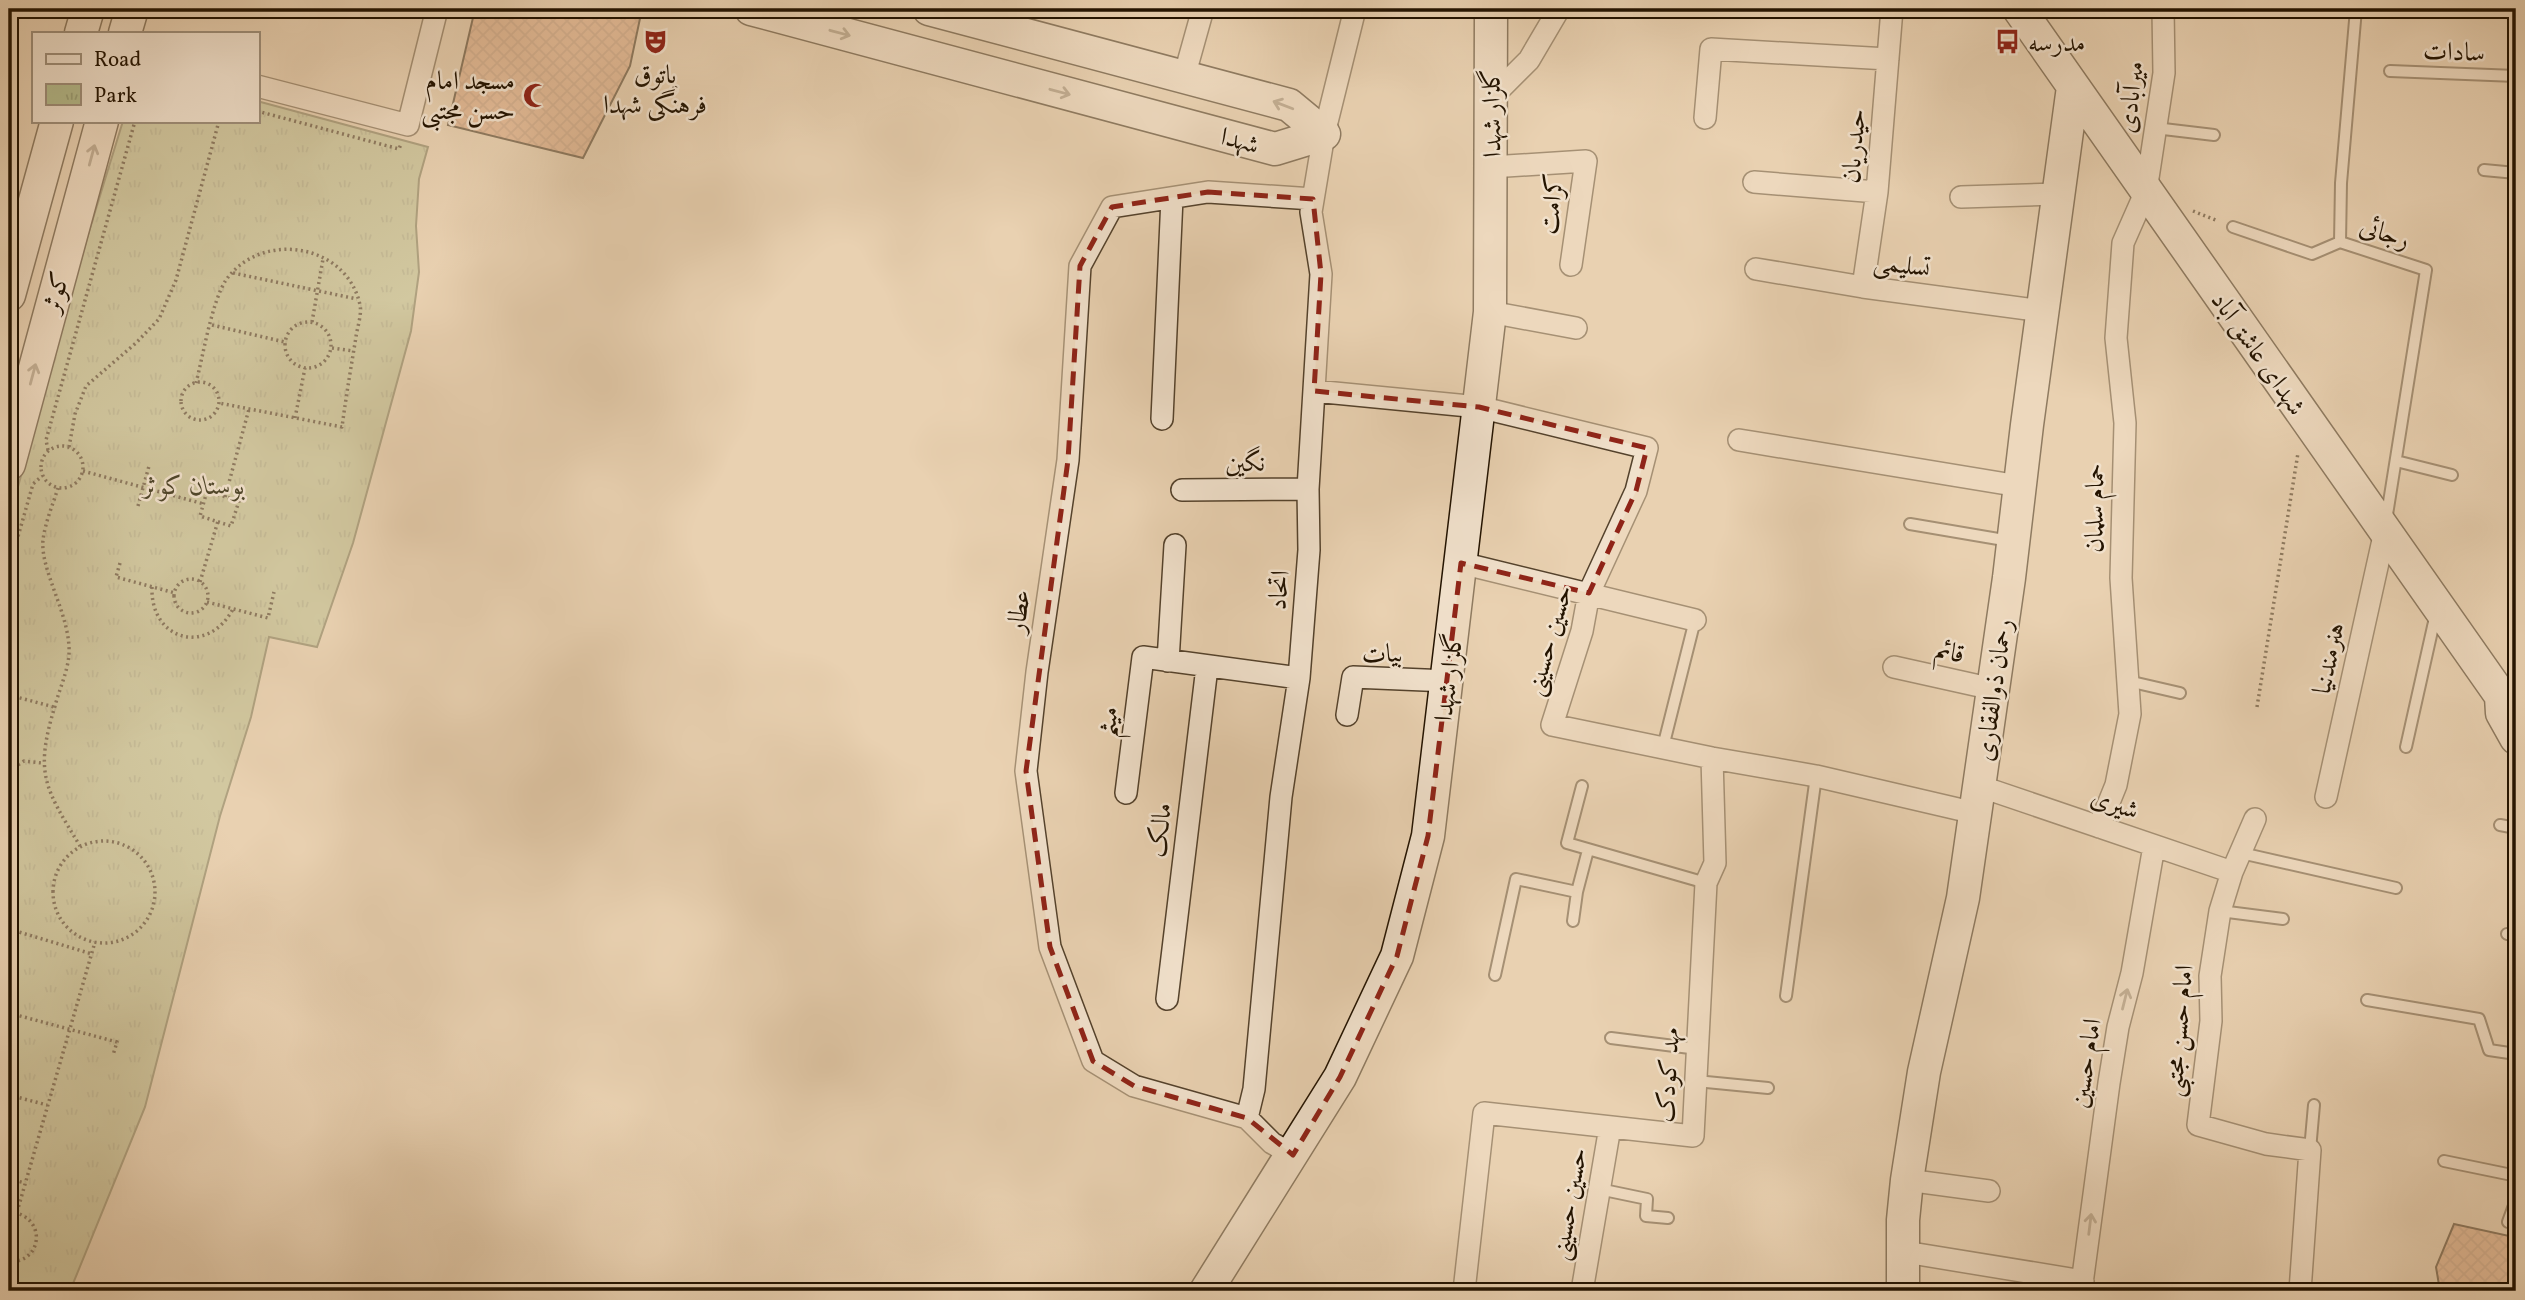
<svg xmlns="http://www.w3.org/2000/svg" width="2525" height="1300" viewBox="0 0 2525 1300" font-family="Vollkorn,Amiri,serif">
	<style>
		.park { fill: url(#park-tufts); stroke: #6c6846; stroke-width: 2 }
		.building { fill: url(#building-cross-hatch); stroke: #231300; stroke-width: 2 }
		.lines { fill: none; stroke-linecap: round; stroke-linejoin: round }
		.lane-casing { stroke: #54422c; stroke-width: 14 }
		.street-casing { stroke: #54422c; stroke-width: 24 }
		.secondary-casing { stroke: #231300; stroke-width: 35 }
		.path { stroke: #231300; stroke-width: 3.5; stroke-dasharray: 2 3.5; stroke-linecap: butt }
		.lane { stroke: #f1e1cc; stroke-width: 10 }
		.street { stroke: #f1e1cc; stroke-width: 21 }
		.secondary { stroke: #f1e1cc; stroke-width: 32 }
		.oneway { stroke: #948470 }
		.marked { fill: none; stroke: #8f2418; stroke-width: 5; stroke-dasharray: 14 9; stroke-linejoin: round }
		.labels { text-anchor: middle; stroke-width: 5; stroke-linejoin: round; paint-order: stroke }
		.poi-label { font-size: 26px; fill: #231300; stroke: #f1e1cc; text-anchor: start }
		.street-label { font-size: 26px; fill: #231300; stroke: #f1e1cc }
		.park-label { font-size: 26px; font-style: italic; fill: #4f462a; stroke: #f1e1cc }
	</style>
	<defs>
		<pattern id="park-tufts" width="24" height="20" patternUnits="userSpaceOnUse" patternTransform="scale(1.75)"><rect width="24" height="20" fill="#b5bc8d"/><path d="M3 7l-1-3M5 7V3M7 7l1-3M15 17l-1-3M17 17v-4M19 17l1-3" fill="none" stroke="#9ba178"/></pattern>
		<pattern id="building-cross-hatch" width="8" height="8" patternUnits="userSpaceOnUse" patternTransform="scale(1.75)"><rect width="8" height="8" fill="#dfa47d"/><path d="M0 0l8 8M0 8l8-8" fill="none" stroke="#bf8c6a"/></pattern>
	</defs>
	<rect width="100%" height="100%" fill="#e9d1b1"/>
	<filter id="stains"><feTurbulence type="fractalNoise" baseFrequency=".00286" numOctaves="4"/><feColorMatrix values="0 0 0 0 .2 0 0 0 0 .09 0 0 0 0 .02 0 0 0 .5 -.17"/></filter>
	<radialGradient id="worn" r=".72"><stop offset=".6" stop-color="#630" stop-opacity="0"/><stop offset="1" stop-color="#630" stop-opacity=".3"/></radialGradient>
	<!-- park -->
	<path class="park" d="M257,101L428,147L419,179L416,226L419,272L411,331L353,543L317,647L269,637L251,717L220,816L145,1107L70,1291H9V519L87,238L123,121H257Z"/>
	<!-- building -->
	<path class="building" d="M475,9H642L630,66L583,158L448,125Z
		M2454,1224L2514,1237L2516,1248V1291H2440L2436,1267Z"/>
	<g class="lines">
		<defs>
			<path id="lane" d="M2356,9L2341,183L2340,242L2426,270L2386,521
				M2390,71L2516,76
				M2155,128L2214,135
				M2484,170L2516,173
				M2233,227L2312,254L2340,242
				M2396,461L2452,475
				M1910,524L2010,541
				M2128,681L2180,693
				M1663,747L1695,620
				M2406,747L2436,613
				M1582,786L1567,843L1706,883
				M2500,825L2516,828
				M2241,853L2396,888
				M2220,911L2283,919
				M1573,921L1577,892L1588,850
				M2507,934L2516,935
				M1495,975L1516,879L1577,892
				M1786,996L1816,776
				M2367,1000L2479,1019L2489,1050L2516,1054
				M1611,1038L1698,1049
				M1696,1081L1768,1088
				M2310,1150L2314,1105
				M2444,1161L2512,1175L2516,1173
				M1599,1189L1647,1199L1646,1216L1668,1218
				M2508,1222L2516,1200"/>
			<path id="street" d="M1184,77L1203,9
				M257,86L408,125L437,9
				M1490,99L1529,60L1559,9
				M1705,118L1711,49L1888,59
				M1491,167L1586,161L1571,265
				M1754,182L1877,192
				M1961,197L2058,194
				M1756,269L1863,287L2042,311
				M1863,287L1877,192L1892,9
				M1490,312L1576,328
				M1314,391L1479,407L1647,448L1636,491L1589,593L1582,631L1552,725L1712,758L1816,776L1975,813
				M1162,419L1172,198
				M1739,440L2019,486
				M1182,490L1308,489
				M1461,563L1695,620
				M1168,661L1175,545
				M1894,667L1993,689
				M1347,715L1353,677L1448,681
				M1979,786L2232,872
				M1126,793L1143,657L1299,678
				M2326,797L2385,531
				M2255,819L2232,872L2220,911L2210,976L2211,1021L2198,1125L2266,1144L2310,1150L2300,1291
				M2099,827L2116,785L2130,714L2121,578L2125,423L2116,338L2123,243L2146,191L2164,73L2163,9
				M1167,999L1207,667
				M1247,1118L1134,1086L1093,1061L1050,947L1026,771L1037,672L1068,460L1080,266L1112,207L1208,192L1313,199
				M1293,1155L1272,1143L1247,1118L1254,1089L1281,797L1299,678L1309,550L1308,489L1321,274L1311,212L1324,134L1355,9
				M1907,1180L1989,1191
				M1905,1252L2083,1281
				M1464,1291L1484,1113L1693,1136L1706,883L1715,863L1712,758
				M1582,1291L1610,1127
				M2081,1291L2109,1083L2118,1027L2132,973L2154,846"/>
			<path id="secondary" d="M751,9L1275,149L1324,134L1289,105L929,9
				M2019,9L2501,696L2516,702
				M81,33L88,9
				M125,33L132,9
				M9,295L57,121
				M9,464L102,121
				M2501,696L2502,713L2516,738
				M1206,1291L1340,1077L1397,956L1428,836L1490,312L1491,9
				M1903,1291V1220L1907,1180L1924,1072L1963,898L2009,578L2027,425L2073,87"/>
		</defs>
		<!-- lane casing -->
		<use href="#lane" class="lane-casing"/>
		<!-- street casing -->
		<use href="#street" class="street-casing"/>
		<!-- secondary casing -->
		<use href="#secondary" class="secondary-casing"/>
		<!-- path -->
		<path class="path" d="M257,111L399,149L401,144
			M2193,211L2218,221
			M233,273L357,299
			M285 345a23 23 0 1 1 46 0a23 23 0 1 1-46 0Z
			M312,322L323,259
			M212,325L285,342
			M332,348L353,351
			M181 401a19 19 0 1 1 38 0a19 19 0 1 1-38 0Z
			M196,383C203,356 212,301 226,280C261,230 347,243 360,305C362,315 357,328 356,337C351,367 346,397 342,427L219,403
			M295,418L305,368
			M41 467a21 21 0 1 1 42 0a21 21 0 1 1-42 0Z
			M69,447L75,414L86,386L136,343L159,319L176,280L219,121
			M48,450L46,440L135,121
			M83,471L204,504
			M58,488C53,504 45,523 43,540C40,571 71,616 69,654C68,671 59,690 55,706C34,774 45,788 80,846
			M207,491L239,501L231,526L200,516Z
			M225,497L249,409
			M138,506L149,466
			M120,563L116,577L175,593
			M9,568L33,484L42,476
			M174 596a17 17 0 1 1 34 0a17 17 0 1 1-34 0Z
			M200,582L218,521
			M152,587C150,641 208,656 233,609
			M207,602L268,618L274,592
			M9,695L54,707
			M2257,707L2298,453
			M9,771L24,761L42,763
			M53 892a51 51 0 1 1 102 0a51 51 0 1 1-102 0Z
			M9,929L92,954
			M9,1013L117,1042L113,1055
			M9,1095L47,1105
			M9,1179L25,1183
			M9,1212C46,1214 45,1262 9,1262
			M17,1212L95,942"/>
		<!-- lane -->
		<use href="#lane" class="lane"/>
		<!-- street -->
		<use href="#street" class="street"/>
		<!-- secondary -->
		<use href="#secondary" class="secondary"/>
	</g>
	<!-- one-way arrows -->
	<defs><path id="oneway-shaft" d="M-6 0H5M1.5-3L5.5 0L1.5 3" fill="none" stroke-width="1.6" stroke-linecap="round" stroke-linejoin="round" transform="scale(1.75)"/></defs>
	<g class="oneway">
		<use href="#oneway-shaft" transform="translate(840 33) rotate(15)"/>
		<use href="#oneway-shaft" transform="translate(1060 92) rotate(15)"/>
		<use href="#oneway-shaft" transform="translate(1283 105) rotate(-159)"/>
		<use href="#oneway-shaft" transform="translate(92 155) rotate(-75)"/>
		<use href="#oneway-shaft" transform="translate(33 374) rotate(-75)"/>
		<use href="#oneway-shaft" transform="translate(2125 999) rotate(-76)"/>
		<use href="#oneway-shaft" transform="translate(2090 1224) rotate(-83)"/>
	</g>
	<!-- marked area -->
	<path d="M0 0H2525V1300H0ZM1208,192L1313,199L1321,274L1314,391L1479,407L1647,448L1636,491L1589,593L1461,563L1428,836L1397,956L1340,1077L1293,1155L1247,1118L1134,1086L1093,1061L1050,947L1026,771L1068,460L1080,266L1112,207Z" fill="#e9d1b1" fill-opacity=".55" fill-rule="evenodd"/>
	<path class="marked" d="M1208,192L1313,199L1321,274L1314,391L1479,407L1647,448L1636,491L1589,593L1461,563L1428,836L1397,956L1340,1077L1293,1155L1247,1118L1134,1086L1093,1061L1050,947L1026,771L1068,460L1080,266L1112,207Z"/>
	<!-- icons -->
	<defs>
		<symbol id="theatre-bare" viewBox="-9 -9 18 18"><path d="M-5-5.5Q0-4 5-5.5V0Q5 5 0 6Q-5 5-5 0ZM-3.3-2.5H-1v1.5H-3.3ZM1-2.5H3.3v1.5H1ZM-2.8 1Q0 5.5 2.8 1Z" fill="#8f2418" stroke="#f1e1cc" stroke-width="2.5" paint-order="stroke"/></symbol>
		<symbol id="bus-bare" viewBox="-9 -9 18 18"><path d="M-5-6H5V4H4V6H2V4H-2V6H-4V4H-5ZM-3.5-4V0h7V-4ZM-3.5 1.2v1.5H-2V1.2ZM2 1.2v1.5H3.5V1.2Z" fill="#8f2418" stroke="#f1e1cc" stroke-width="2.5" paint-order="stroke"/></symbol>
		<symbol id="mosque-bare" viewBox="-9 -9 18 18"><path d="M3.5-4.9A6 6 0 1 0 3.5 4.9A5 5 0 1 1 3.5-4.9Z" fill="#8f2418" stroke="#f1e1cc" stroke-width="2.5" paint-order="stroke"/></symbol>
	</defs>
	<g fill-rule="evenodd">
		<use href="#theatre-bare" x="638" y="24" width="35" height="35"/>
		<use href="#bus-bare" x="1990" y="24" width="35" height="35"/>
		<use href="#mosque-bare" x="518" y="78" width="35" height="35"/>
	</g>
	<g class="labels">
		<!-- poi labels -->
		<g class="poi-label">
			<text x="2028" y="51">مدرسه</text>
			<text x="655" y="83" text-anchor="middle">پاتوق<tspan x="655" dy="30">فرهنگی شهدا</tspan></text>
			<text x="515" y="89" text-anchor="end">مسجد امام<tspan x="515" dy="30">حسن مجتبی</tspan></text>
		</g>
		<!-- street labels -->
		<g class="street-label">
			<text transform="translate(2454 51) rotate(2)" y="9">سادات</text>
			<text transform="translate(2130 97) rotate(-83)" y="9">میرآبادی</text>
			<text transform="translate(1491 113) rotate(-91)" y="9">گلزار شهدا</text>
			<text transform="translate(1240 140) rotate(15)" y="9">شهدا</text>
			<text transform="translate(1853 146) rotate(-85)" y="9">حیدریان</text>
			<text transform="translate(1551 204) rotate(-82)" y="9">کرامت</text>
			<text transform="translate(2385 232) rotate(18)" y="9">رجائی</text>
			<text transform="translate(1902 264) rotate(8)" y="9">تسلیمی</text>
			<text transform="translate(55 292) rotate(-75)" y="9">کوثر</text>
			<text transform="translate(2259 353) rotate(55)" y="9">شهدای عاشق آباد</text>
			<text transform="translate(1245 462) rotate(-1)" y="9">نگین</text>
			<text transform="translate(2094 508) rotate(-89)" y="9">حمام سلمان</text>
			<text transform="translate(1278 590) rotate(-85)" y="9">اتحاد</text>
			<text transform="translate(1018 611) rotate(-81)" y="9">عطار</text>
			<text transform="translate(1548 640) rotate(-74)" y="9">حسین حسینی</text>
			<text transform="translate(1950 651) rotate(13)" y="9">قائم</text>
			<text transform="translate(1382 653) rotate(-2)" y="9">بیات</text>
			<text transform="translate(2328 658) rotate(-78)" y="9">هنرمندنیا</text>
			<text transform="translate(1448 677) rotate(-83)" y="9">گلزار شهدا</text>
			<text transform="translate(1993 690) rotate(-82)" y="9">رحمان ذوالفقاری</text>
			<text transform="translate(1107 722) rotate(-83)" y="9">میثم</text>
			<text transform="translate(2115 803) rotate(19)" y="9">شیری</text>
			<text transform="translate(1159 830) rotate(-83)" y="9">مالک</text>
			<text transform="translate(2178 1031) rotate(-85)" y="9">امام حسن مجتبی</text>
			<text transform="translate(2085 1063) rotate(-81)" y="9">امام حسین</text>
			<text transform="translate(1667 1075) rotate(-86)" y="9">مهد کودک</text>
			<text transform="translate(1568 1204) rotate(-80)" y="9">حسین حسینی</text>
		</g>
		<!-- park labels -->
		<g class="park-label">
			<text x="194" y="494">بوستان کوثر</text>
		</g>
	</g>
	<!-- margin -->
	<rect width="2525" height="1300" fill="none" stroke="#e9d1b1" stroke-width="35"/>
	<rect x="10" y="10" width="2504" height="1279" fill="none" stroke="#231300" stroke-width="3.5"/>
	<rect x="18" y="18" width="2490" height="1265" fill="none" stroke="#231300" stroke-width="2"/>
	<!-- legend -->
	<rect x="32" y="32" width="228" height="91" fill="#f1e1cc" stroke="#9f8f7a" stroke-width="2"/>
	<rect x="46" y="54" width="35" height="10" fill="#f1e1cc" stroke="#9f8f7a" stroke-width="2"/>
	<text x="94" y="66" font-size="21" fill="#231300">Road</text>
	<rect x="46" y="84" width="35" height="21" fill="url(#park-tufts)" stroke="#9f8f7a" stroke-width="2"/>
	<text x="94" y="102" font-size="21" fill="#231300">Park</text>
	<rect width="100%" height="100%" filter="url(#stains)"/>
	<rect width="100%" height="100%" fill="url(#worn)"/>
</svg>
